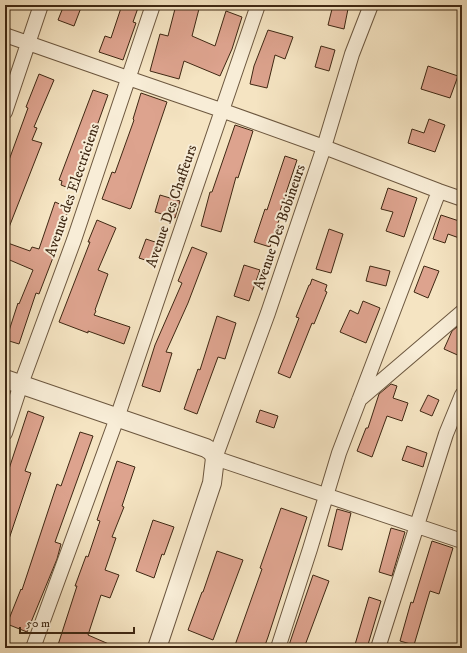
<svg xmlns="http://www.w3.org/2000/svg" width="467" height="653" viewBox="0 0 467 653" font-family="'IM FELL DW Pica',serif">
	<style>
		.building { fill: #dda38e; stroke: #3f2813 }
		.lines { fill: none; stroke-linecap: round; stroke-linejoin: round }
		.minor-casing { stroke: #6c573f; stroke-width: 16 }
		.tertiary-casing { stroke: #6c573f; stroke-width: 20 }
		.minor { stroke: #f8edd7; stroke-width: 14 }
		.tertiary { stroke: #f8edd7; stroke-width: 18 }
		.labels { text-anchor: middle; stroke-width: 4; stroke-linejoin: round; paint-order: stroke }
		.street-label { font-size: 15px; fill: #3f2813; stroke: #f8edd7 }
	</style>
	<rect width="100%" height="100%" fill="#f5e4c2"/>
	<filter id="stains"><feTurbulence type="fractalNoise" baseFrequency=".005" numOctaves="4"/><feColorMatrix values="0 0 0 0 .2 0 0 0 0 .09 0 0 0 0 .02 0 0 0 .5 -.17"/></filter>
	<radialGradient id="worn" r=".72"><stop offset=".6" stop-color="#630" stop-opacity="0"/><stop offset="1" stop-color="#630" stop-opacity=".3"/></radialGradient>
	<!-- building -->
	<path class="building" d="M64,5H82L74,26L58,20Z
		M122,5H139L133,22L136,23L123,60L99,52L105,36L111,38Z
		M176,5H200L192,36L215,46L226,11L242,17L232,49L220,76L184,61L179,79L150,71L160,34L168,36Z
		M333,5L348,9L344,29L328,25Z
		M268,30L293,37L285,59L275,55L267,88L250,84L254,66Z
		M321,46L335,50L329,71L315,67Z
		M428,66L458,76L450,98L421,89Z
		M39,74L54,80L34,127L37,128L32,140L42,143L6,235L5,234V171L28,108L26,107Z
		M93,90L108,95L74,190L61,185L62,181L59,180Z
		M141,93L167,102L131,208L130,209L102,199L112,172L115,173L134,120L133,119Z
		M429,119L445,125L435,152L408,143L412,129L424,133Z
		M235,125L253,131L238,178L236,177L221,232L201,226L210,192H212Z
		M285,156L297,160L279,214H281L270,247L254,242L265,209L267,210Z
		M388,188L417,198L404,237L386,231L393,212L381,209Z
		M160,195L180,201L175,218L155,212Z
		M55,202L69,208L53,255H54L39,294L36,293L19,344L6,340L18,303L19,304L33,270L5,258V242L30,251L32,247L39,249Z
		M441,215L462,222V239L448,234L445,243L433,239Z
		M97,220L116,228L98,270L108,274L95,310L96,311L94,315L130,327L124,344L88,331V333L59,322L90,242H88Z
		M329,229L343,234L331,273L316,269Z
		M146,239L161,244L154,263L139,258Z
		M192,247L207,253L188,303L166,352L172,353L160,392L142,386L155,345L182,283L178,281Z
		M244,265L260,270L249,301L234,296Z
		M370,266L390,271L386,286L366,281Z
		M424,266L439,271L428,298L414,292Z
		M312,279L327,285L325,291L327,292L314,324L312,323L290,378L278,373L299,318L296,317L309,285H310Z
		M363,301L380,308L366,343L340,332L350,310L358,314Z
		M217,316L236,323L225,359L218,357L197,414L184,409L198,369L200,370Z
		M462,323V357L444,349L452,331Z
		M391,384L397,386L393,398L408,403L402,421L387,416L372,457L357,451L366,428H368L379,394Z
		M428,395L439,400L432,416L420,411Z
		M260,410L278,416L274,428L256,422Z
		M28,411L44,417L25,471L31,473L7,545H5V481Z
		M80,432L93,436L55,542L61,544L57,559L27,632L7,624L21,589L22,590L57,484L61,486Z
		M407,446L427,453L423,467L402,460Z
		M117,461L135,467L122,506L124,507L112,537L116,538L105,570L119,575L110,598L101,595L88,635L118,648H57L77,586H75L86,556L88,557L100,521L97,520Z
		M281,508L307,517L268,637L264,648H234L262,569L260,568Z
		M337,509L351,513L342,550L328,546Z
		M153,520L174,527L164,555L162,554L154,578L136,571Z
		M391,528L405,532L392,576L379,572Z
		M432,541L453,548L439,594L430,591L414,645L400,641L411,602L413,603Z
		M217,551L243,560L213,640L188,630L202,592H203Z
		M313,575L329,581L304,648H288Z
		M369,597L381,601L367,648H354Z"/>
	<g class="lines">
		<defs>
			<path id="minor" d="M371,5L352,54L324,147L268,313L215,458L462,541
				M5,35L128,78L221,110L324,147L439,191L462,199
				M5,112L41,5
				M359,400L462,312
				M5,433L21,384L74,240L153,5
				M33,648L117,418L258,5
				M278,648L310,549L339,453L439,191
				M378,648L446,434L462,395"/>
			<path id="tertiary" d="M5,379L206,448L212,452L215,458L212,483L157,648"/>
		</defs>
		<!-- minor casing -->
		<use href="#minor" class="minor-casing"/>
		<!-- tertiary casing -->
		<use href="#tertiary" class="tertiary-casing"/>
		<!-- minor -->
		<use href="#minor" class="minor"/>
		<!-- tertiary -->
		<use href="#tertiary" class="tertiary"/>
	</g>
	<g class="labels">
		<!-- street labels -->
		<g class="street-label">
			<text transform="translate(72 190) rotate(-71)" y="5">Avenue des Electriciens</text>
			<text transform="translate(171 206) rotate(-71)" y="5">Avenue Des Chaffeurs</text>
			<text transform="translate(279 227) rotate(-71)" y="5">Avenue Des Bobineurs</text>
		</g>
	</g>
	<!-- margin -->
	<rect width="467" height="653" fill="none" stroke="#f5e4c2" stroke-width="20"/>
	<rect x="6" y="6" width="455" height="641" fill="none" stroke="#3f2813" stroke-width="2"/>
	<rect x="10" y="10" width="447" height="633" fill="none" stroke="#3f2813"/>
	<!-- scale -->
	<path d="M20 627v6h114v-6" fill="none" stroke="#3f2813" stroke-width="2"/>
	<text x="26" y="627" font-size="12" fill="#3f2813" stroke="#f8edd7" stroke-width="3" paint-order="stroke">50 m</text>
	<rect width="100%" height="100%" filter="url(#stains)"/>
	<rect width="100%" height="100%" fill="url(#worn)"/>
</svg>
